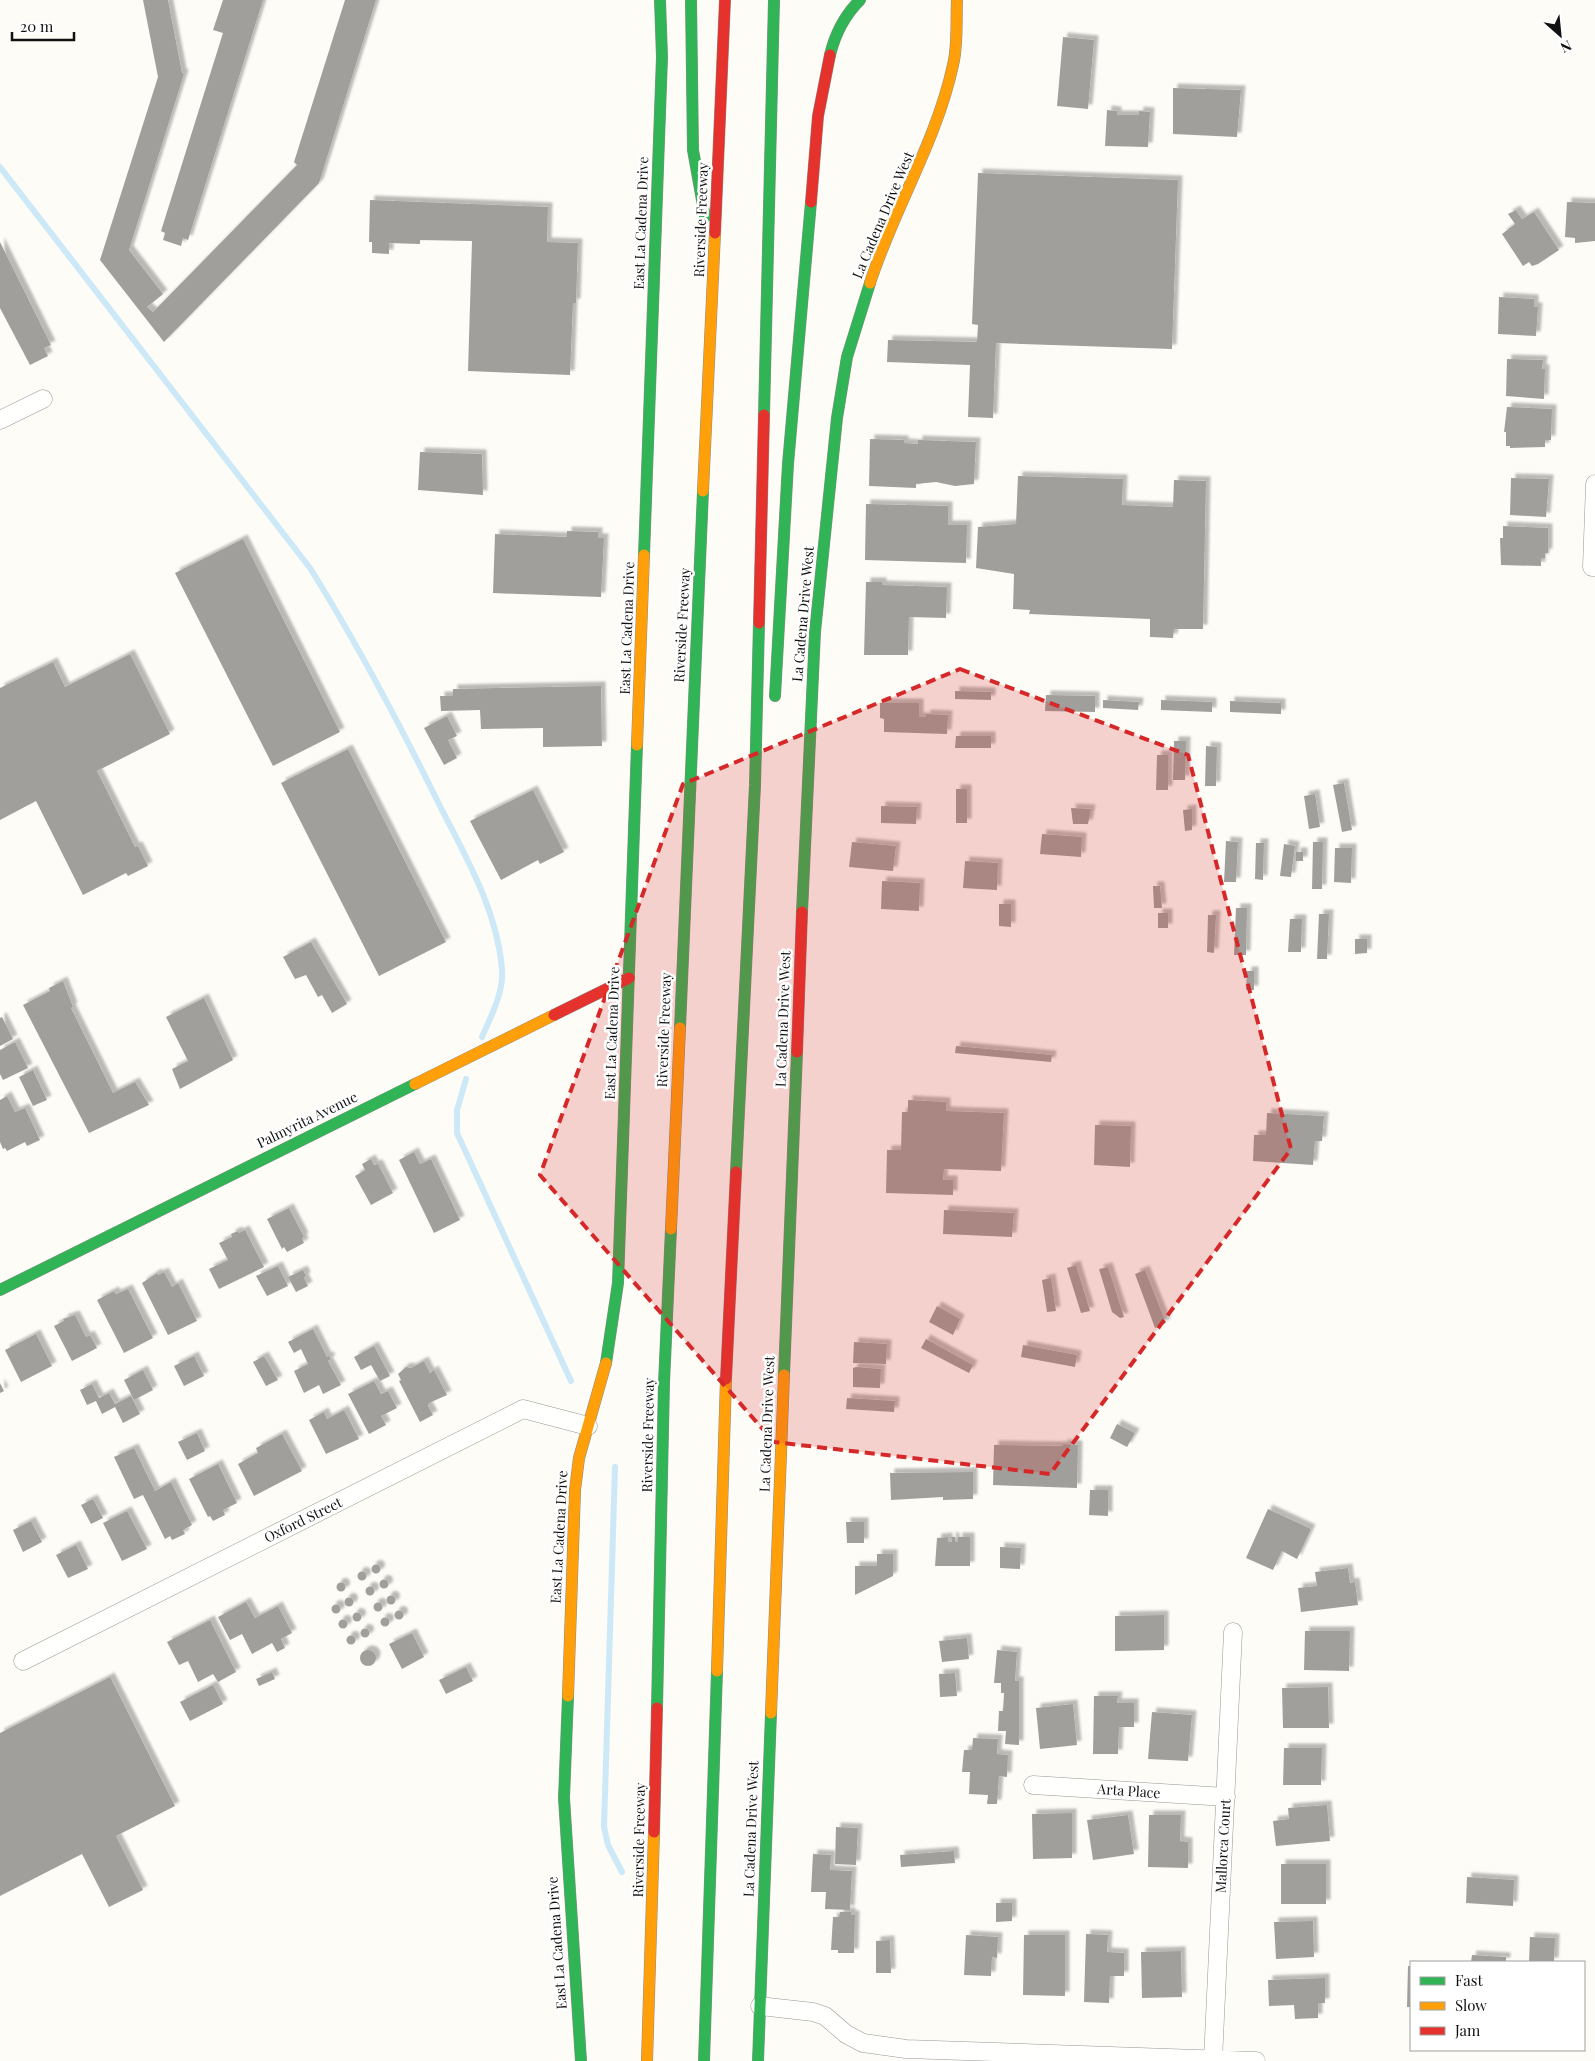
<svg xmlns="http://www.w3.org/2000/svg" width="1595" height="2061" viewBox="0 0 1595 2061" font-family="'Playfair Display',serif">
	<style>
		.lines { fill: none; stroke-linecap: round; stroke-linejoin: round }
		.stream { stroke: #cde8f7; stroke-width: 6 }
		.building { fill: #a19f9c; filter: url(#shadow) }
		.street-casing { stroke: #979795; stroke-width: 19 }
		.fast-casing { stroke: #8e8d8b; stroke-width: 12 }
		.slow-casing { stroke: #8e8d8b; stroke-width: 12 }
		.jam-casing { stroke: #8e8d8b; stroke-width: 12 }
		.street { stroke: #fffffe; stroke-width: 18 }
		.fast { stroke: #30b455; stroke-width: 11 }
		.slow { stroke: #ff9f0a; stroke-width: 11 }
		.jam { stroke: #e5322d; stroke-width: 11 }
		.marked { fill: #d62828; fill-opacity: 0.2; stroke: #d62828; stroke-width: 4; stroke-dasharray: 10 6; stroke-linejoin: round }
		.labels { text-anchor: middle; stroke-width: 5; stroke-linejoin: round; paint-order: stroke }
		.street-label { font-size: 14px; fill: #111; stroke: #fff }
	</style>
	<defs>
		<filter id="shadow"><feDropShadow dx="4.5" dy="-4.5" stdDeviation="1" flood-color="#0004"/></filter>
	</defs>
	<rect width="100%" height="100%" fill="#fdfcf7"/>
	<g class="lines">
		<!-- stream -->
		<path class="stream" d="M0,167L310,568C357,643 398,721 437,800C464,854 497,908 502,969C504,992 491,1016 482,1037
			M466,1079L457,1110V1133L571,1381
			M615,1467L604,1827L608,1845L622,1872"/>
	</g>
	<!-- building -->
	<path class="building" d="M143,0H168L182,73L184,74L129,250L163,294L147,307L153,312L297,165L294,162L345,0H376L319,183L164,342L100,260L158,77Z
		M223,0H263L188,240L183,238L181,246L163,240L165,233L161,231L223,33L213,30Z
		M1063,37L1094,40L1088,109L1057,106Z
		M1173,88L1241,90L1237,137L1173,134Z
		M1107,110L1117,111V115H1139V111L1150,112L1148,147L1105,146Z
		M978,173L1178,180L1172,349L996,343L993,418L968,417L970,365L887,362L888,340L977,342L978,325L972,324Z
		M370,200L548,207L547,242L578,243L576,303H573L570,375L468,371L472,241L420,240V244L389,243V254L372,253V242H369Z
		M1567,202L1595,203V241L1575,243V238L1565,237Z
		M1516,210L1522,219L1534,212L1559,250L1538,264L1532,266L1529,262L1523,266L1502,234L1515,224L1508,214Z
		M0,242L51,345L44,348L48,356L30,365L0,308Z
		M1499,297L1534,299V307H1538L1536,336L1498,334Z
		M1507,359L1543,360L1542,369H1545L1544,399L1506,396Z
		M1507,407L1552,409L1551,440H1545V447L1510,448V446H1506V432H1504Z
		M870,439L904,440V443L918,444V440L976,442L974,484L955,486L936,482L916,484V488L869,486Z
		M420,452L482,454L483,495L418,490Z
		M1018,476L1123,479L1122,505L1173,507L1174,480L1206,481L1203,629H1174L1173,638L1150,637V619L1029,614L1030,610L1013,609L1014,574L976,568L978,527L1016,524Z
		M1511,478L1549,479L1546,517L1510,515Z
		M866,504L948,506V525H967L966,563L865,560Z
		M1503,526L1548,528V553H1545V558H1541V566L1501,565L1500,538H1503Z
		M567,531L598,532V538H604L601,597L493,593L495,534L567,537Z
		M243,539L340,732L273,766L175,573Z
		M866,582H882V585L947,587L946,618L909,617L908,655H864Z
		M130,654L170,734L97,771L135,847L138,846L148,866L128,876L126,873L83,895L36,801L0,820V688L53,662L65,687Z
		M601,686L602,746L543,747V728L481,729L480,710L441,711L440,696H453V689Z
		M955,691L991,692V700L955,699Z
		M1046,695L1095,696V712L1045,711Z
		M1103,700L1139,702L1138,710L1103,708Z
		M1161,700L1212,702V712L1161,710Z
		M1230,701L1281,703V714L1230,712Z
		M880,703H919V717H926V714L948,715L947,734L884,732V719L880,718Z
		M447,716L457,736L448,740L457,758L444,765L424,728Z
		M956,736H991V748H955Z
		M1174,741H1186L1185,780H1173Z
		M1206,746L1217,747L1216,786H1205Z
		M348,749L446,942L379,976L281,783Z
		M1157,755H1168V790H1156Z
		M1344,783L1352,830L1342,832L1333,785Z
		M956,789H967V823H956Z
		M533,790L564,852L540,864L538,860L501,880L470,821Z
		M1315,794L1320,827L1309,829L1304,796Z
		M881,806L917,807L916,824L881,823Z
		M1071,808L1091,809L1088,824H1073Z
		M1192,809V830L1185,831L1183,810Z
		M1042,834L1082,837L1081,857L1040,854Z
		M1226,841L1238,842L1236,882H1224Z
		M852,842L896,846L893,871L849,867Z
		M1313,842H1323L1322,889H1312Z
		M1256,843H1264L1263,880L1255,879Z
		M1284,844L1295,846L1291,877L1280,876Z
		M1335,848H1352L1351,883L1334,882Z
		M1296,852H1303V861H1296Z
		M965,861L998,863L997,890L963,888Z
		M882,881L920,883L919,911L881,909Z
		M1153,886H1160L1162,908H1154Z
		M999,904H1011V927L999,926Z
		M1236,908H1247L1246,955H1234Z
		M1158,913H1168V928H1158Z
		M1319,914H1329L1327,959H1317Z
		M1208,915H1216L1214,953L1207,952Z
		M1290,919H1302L1301,952H1288Z
		M1355,939H1367V953L1355,954Z
		M311,942L347,1004L332,1013L322,995L318,997L306,975L295,979L283,957Z
		M1247,971H1254V990H1246Z
		M63,981L73,1007L71,1008L113,1093L135,1082L149,1105L89,1133L23,1005L50,991L49,988Z
		M204,998L233,1060L180,1089L172,1069L188,1061L166,1017Z
		M2,1017L13,1039L0,1046V1018Z
		M15,1042L28,1068L3,1080L0,1074V1050Z
		M956,1046L1052,1055L1051,1062L955,1053Z
		M33,1070L47,1100L33,1106L19,1077Z
		M7,1096L15,1112L25,1108L40,1140L27,1146L25,1142L7,1151L5,1148L3,1149L0,1142V1100Z
		M908,1100L946,1102V1111L1004,1113L1001,1171L944,1169L943,1180H953V1195L886,1193L887,1150H901L902,1112H908Z
		M1267,1113L1324,1116L1322,1141H1315L1313,1165L1253,1161L1254,1135H1266Z
		M1095,1125L1131,1126L1130,1167L1094,1165Z
		M414,1152L420,1164L431,1159L460,1220L434,1233L399,1160Z
		M371,1159L374,1165L378,1164L393,1193L371,1205L355,1176L365,1170L362,1164Z
		M289,1208L304,1237L302,1238L304,1243L287,1252L284,1247L282,1249L267,1219Z
		M944,1210L1014,1213L1012,1237L943,1234Z
		M245,1230L264,1267L219,1289L209,1269L228,1260L219,1243L232,1237L231,1234L238,1231L239,1233Z
		M1076,1265L1090,1311L1081,1313L1067,1268Z
		M278,1266L288,1286L267,1296L256,1276Z
		M1108,1267L1124,1317L1120,1318L1112,1312L1099,1269Z
		M303,1270L306,1276L304,1278L308,1286L296,1292L288,1277Z
		M1145,1270L1166,1323L1155,1328L1135,1274Z
		M164,1272L172,1287L178,1283L197,1321L168,1335L142,1283L157,1273L158,1275Z
		M1051,1278L1056,1311L1047,1312L1042,1280Z
		M128,1289L153,1338L124,1353L97,1300L114,1291L116,1294Z
		M937,1306L960,1319L953,1335L929,1322Z
		M75,1315L86,1337L90,1335L97,1348L72,1361L54,1326L64,1321L63,1319Z
		M313,1329L327,1357L329,1356L331,1359L328,1361L341,1385L323,1394L319,1385L304,1393L294,1371L308,1364L301,1349L294,1353L288,1342Z
		M36,1334L52,1366L21,1382L5,1350Z
		M926,1339L973,1365L969,1373L921,1348Z
		M854,1342L887,1344L886,1364L853,1363Z
		M1023,1345L1077,1355L1075,1367L1021,1357Z
		M374,1346L390,1376L380,1381L371,1365L361,1370L354,1357Z
		M194,1356L204,1376L184,1386L174,1366Z
		M264,1356L278,1380L266,1386L253,1362Z
		M424,1361L430,1373L434,1370L447,1395L429,1403L428,1406L433,1415L420,1422L399,1381L401,1380L398,1374L406,1367L411,1368Z
		M856,1367L881,1369L880,1388L853,1387V1368Z
		M143,1370L153,1390L134,1400L124,1380Z
		M374,1381L381,1394L388,1391L397,1408L381,1416L386,1425L369,1434L348,1394Z
		M0,1383L4,1391L0,1393Z
		M92,1384L99,1398L109,1393L115,1404L131,1396L140,1414L123,1423L115,1407L102,1414L96,1401L87,1405L80,1390Z
		M847,1398L895,1401L894,1412L846,1409Z
		M344,1410L359,1439L326,1454L309,1420L324,1412L327,1419Z
		M1117,1424L1135,1433L1127,1447L1110,1438Z
		M197,1433L205,1451L187,1460L178,1442Z
		M282,1434L302,1471L254,1496L238,1464L258,1453L256,1448Z
		M1063,1444L1078,1445L1077,1488L993,1485L994,1445L1063,1446Z
		M134,1448L155,1491L171,1482L192,1525L183,1530L185,1534L172,1540L170,1536L165,1539L143,1495L134,1499L114,1457Z
		M218,1464L237,1503L223,1510L225,1515L213,1521L210,1516L208,1517L189,1479Z
		M973,1472V1499L943,1500V1497L891,1500L890,1473Z
		M1090,1490H1108V1516L1089,1515Z
		M93,1499L103,1518L91,1524L81,1505Z
		M1268,1509L1311,1529L1297,1559L1282,1551L1273,1570L1246,1558Z
		M127,1511L147,1549L122,1561L103,1523Z
		M31,1521L42,1542L23,1552L13,1530Z
		M846,1522H864V1543H847Z
		M948,1537V1542H952L951,1537H955V1542H958V1537H970V1566H935L937,1538Z
		M76,1545L88,1569L68,1578L56,1555Z
		M1000,1547L1021,1548L1020,1569L1000,1568Z
		M877,1554H893V1576L855,1595V1566H877Z
		M371.5 1569a4.5 4.5 0 1 1 9 0a4.5 4.5 0 1 1-9 0Z
		M1348,1568L1350,1583L1355,1582L1358,1605L1301,1612L1298,1588L1317,1586L1315,1572Z
		M357.5 1576a4.5 4.5 0 1 1 9 0a4.5 4.5 0 1 1-9 0Z
		M379.5 1584a4.5 4.5 0 1 1 9 0a4.5 4.5 0 1 1-9 0Z
		M336.5 1587a4.5 4.5 0 1 1 9 0a4.5 4.5 0 1 1-9 0Z
		M365.5 1591a4.5 4.5 0 1 1 9 0a4.5 4.5 0 1 1-9 0Z
		M386.5 1600a4.5 4.5 0 1 1 9 0a4.5 4.5 0 1 1-9 0Z
		M344.5 1602a4.5 4.5 0 1 1 9 0a4.5 4.5 0 1 1-9 0Z
		M246,1602L255,1618L278,1606L292,1633L281,1639L285,1648L277,1652L272,1643L252,1654L242,1634L230,1640L218,1617Z
		M373.5 1607a4.5 4.5 0 1 1 9 0a4.5 4.5 0 1 1-9 0Z
		M331.5 1609a4.5 4.5 0 1 1 9 0a4.5 4.5 0 1 1-9 0Z
		M394.5 1615a4.5 4.5 0 1 1 9 0a4.5 4.5 0 1 1-9 0Z
		M352.5 1617a4.5 4.5 0 1 1 9 0a4.5 4.5 0 1 1-9 0Z
		M1164,1615V1650L1115,1651V1616Z
		M380.5 1622a4.5 4.5 0 1 1 9 0a4.5 4.5 0 1 1-9 0Z
		M338.5 1624a4.5 4.5 0 1 1 9 0a4.5 4.5 0 1 1-9 0Z
		M210,1620L236,1672L218,1682L213,1674L198,1682L188,1661L179,1665L167,1642Z
		M360.5 1633a4.5 4.5 0 1 1 9 0a4.5 4.5 0 1 1-9 0Z
		M1305,1631H1350L1349,1671L1304,1670Z
		M412,1633L424,1657L402,1669L389,1644Z
		M346.5 1640a4.5 4.5 0 1 1 9 0a4.5 4.5 0 1 1-9 0Z
		M967,1638L969,1659L942,1662L939,1641Z
		M997,1650L1017,1652L1015,1681H1019V1745L1005,1744L1006,1731H998L999,1711H1003L1004,1693H1001V1683H994Z
		M360 1658a8 8 0 1 1 16 0a8 8 0 1 1-16 0Z
		M466,1667L473,1681L446,1694L439,1680Z
		M272,1672L275,1679L259,1686L256,1679Z
		M955,1673L957,1696L940,1697L939,1674Z
		M110,1677L175,1806L116,1836L143,1890L109,1907L82,1854L0,1896V1733Z
		M213,1685L223,1704L190,1721L180,1702Z
		M1328,1687L1329,1728H1283L1282,1688Z
		M1094,1696H1118L1117,1703H1134V1727H1119L1118,1754H1093Z
		M1073,1704L1077,1745L1040,1749L1036,1708Z
		M1152,1712L1192,1715L1188,1761L1148,1759Z
		M973,1738L998,1739L997,1754L1008,1755L1007,1777L999,1776L997,1804H987L988,1795L969,1794L970,1772H962L964,1750H972Z
		M1284,1748H1322L1321,1785H1283Z
		M1327,1805L1330,1841L1276,1846L1273,1821L1289,1819L1288,1808Z
		M1072,1813V1858L1033,1859L1032,1814Z
		M1128,1815L1134,1854L1093,1860L1087,1820Z
		M1149,1815H1181L1180,1841L1188,1842V1868L1148,1867Z
		M836,1827L858,1828L856,1865L835,1864Z
		M954,1851L955,1863L901,1867L900,1855Z
		M813,1854L831,1855L830,1870L852,1871L850,1910L825,1909L826,1892H811Z
		M1281,1864H1326V1904H1281Z
		M1467,1877L1514,1880L1513,1906L1466,1903Z
		M996,1903H1012V1921L996,1922Z
		M840,1912H851V1915H855L854,1953H838V1950H831L833,1917H839Z
		M1313,1921L1314,1957L1276,1959L1274,1922Z
		M1086,1934L1108,1935L1107,1952L1124,1953V1976H1110L1109,2003L1084,2002Z
		M966,1935L998,1937L997,1958L992,1957L991,1976L964,1975Z
		M1024,1935H1065V1996L1023,1995Z
		M1530,1937L1555,1938L1554,1962H1529Z
		M890,1940L891,1973H876V1941Z
		M1181,1951L1182,1997L1142,1998L1141,1952Z
		M1472,1955L1506,1957V1962H1471Z
		M1408,1966H1411V2007H1407Z
		M1325,1978V2003H1318V2018L1295,2019L1294,2005L1269,2006L1268,1980Z"/>
	<g class="lines">
		<defs>
			<path id="street" d="M0,420L43,399
				M1595,484L1592,567H1595
				M23,1661L523,1409L588,1426
				M1033,1785L1226,1797
				M760,2006L813,2012L825,2016L846,2034L863,2043L906,2049L1256,2061
				M1213,2060L1233,1632"/>
			<path id="fast" d="M691,0L693,150L705,217
				M830,55C835,34 845,15 860,0
				M764,415L774,0
				M644,555L662,57L660,0
				M775,696L788,464L811,202
				M802,912L815,632L837,418L847,357L870,283
				M680,1028L703,491
				M736,1172L755,785L759,623
				M0,1290L415,1084
				M606,1363L618,1283L637,745
				M784,1375L797,1052
				M568,1696L564,1798L581,2061
				M657,1708L664,1383L671,1229
				M704,2061L717,1671
				M758,2061L771,1713"/>
			<path id="slow" d="M870,283C894,208 936,143 953,65C958,45 956,21 957,0
				M703,491L715,233
				M637,745L644,555
				M415,1084L554,1015
				M671,1229L680,1028
				M717,1671L726,1379
				M568,1696L575,1490L579,1458L606,1363
				M771,1713L784,1375
				M647,2061L654,1832"/>
			<path id="jam" d="M811,202L818,116L830,55
				M715,233L725,0
				M759,623L764,415
				M554,1015L629,978
				M797,1052L802,912
				M726,1379L736,1172
				M654,1832L657,1708"/>
		</defs>
		<!-- street casing -->
		<use href="#street" class="street-casing"/>
		<!-- fast casing -->
		<use href="#fast" class="fast-casing"/>
		<!-- slow casing -->
		<use href="#slow" class="slow-casing"/>
		<!-- jam casing -->
		<use href="#jam" class="jam-casing"/>
		<!-- street -->
		<use href="#street" class="street"/>
		<!-- fast -->
		<use href="#fast" class="fast"/>
		<!-- slow -->
		<use href="#slow" class="slow"/>
		<!-- jam -->
		<use href="#jam" class="jam"/>
	</g>
	<!-- marked area -->
	<path class="marked" d="M960,669L1188,755L1291,1149L1050,1474L774,1442L540,1175L683,784Z"/>
	<g class="labels">
		<!-- street labels -->
		<g class="street-label">
			<text transform="translate(883 215) rotate(-67)" y="5">La Cadena Drive West</text>
			<text transform="translate(701 220) rotate(-88)" y="5">Riverside Freeway</text>
			<text transform="translate(641 223) rotate(-88)" y="5">East La Cadena Drive</text>
			<text transform="translate(803 614) rotate(-85)" y="5">La Cadena Drive West</text>
			<text transform="translate(682 625) rotate(-87)" y="5">Riverside Freeway</text>
			<text transform="translate(627 628) rotate(-88)" y="5">East La Cadena Drive</text>
			<text transform="translate(783 1019) rotate(-88)" y="5">La Cadena Drive West</text>
			<text transform="translate(664 1030) rotate(-88)" y="5">Riverside Freeway</text>
			<text transform="translate(612 1033) rotate(-88)" y="5">East La Cadena Drive</text>
			<text transform="translate(307 1120) rotate(-26)" y="5">Palmyrita Avenue</text>
			<text transform="translate(767 1424) rotate(-88)" y="5">La Cadena Drive West</text>
			<text transform="translate(648 1435) rotate(-89)" y="5">Riverside Freeway</text>
			<text transform="translate(303 1520) rotate(-26)" y="5">Oxford Street</text>
			<text transform="translate(559 1537) rotate(-87)" y="5">East La Cadena Drive</text>
			<text transform="translate(1129 1791) rotate(4)" y="5">Arta Place</text>
			<text transform="translate(751 1829) rotate(-88)" y="5">La Cadena Drive West</text>
			<text transform="translate(639 1840) rotate(-89)" y="5">Riverside Freeway</text>
			<text transform="translate(1223 1846) rotate(-87)" y="5">Mallorca Court</text>
			<text transform="translate(557 1943) rotate(-94)" y="5">East La Cadena Drive</text>
		</g>
	</g>
	<!-- legend -->
	<rect x="1410" y="1961" width="175" height="90" fill="#ffffff" stroke="#a0a0a0"/>
	<rect x="1420" y="1977" width="25" height="8" fill="#30b455" stroke="#a0a0a0"/>
	<text x="1455" y="1986" font-size="15" fill="#111111">Fast</text>
	<rect x="1420" y="2002" width="25" height="8" fill="#ff9f0a" stroke="#a0a0a0"/>
	<text x="1455" y="2011" font-size="15" fill="#111111">Slow</text>
	<rect x="1420" y="2027" width="25" height="8" fill="#e5322d" stroke="#a0a0a0"/>
	<text x="1455" y="2036" font-size="15" fill="#111111">Jam</text>
	<!-- north arrow -->
	<g transform="translate(1560 35) rotate(153)" stroke="#ffffff" stroke-width="4" paint-order="stroke">
	<path d="M0-4L9 19L0 12L-9 19Z" fill="#111111"/>
	<text y="-8" font-size="14" font-weight="bold" text-anchor="middle" fill="#111111">N</text>
	</g>
	<!-- scale -->
	<path d="M12 32v8h62v-8" fill="none" stroke="#111111" stroke-width="2.5"/>
	<text x="20" y="32" font-size="15" fill="#111111" stroke="#ffffff" stroke-width="4" paint-order="stroke">20 m</text>
</svg>
